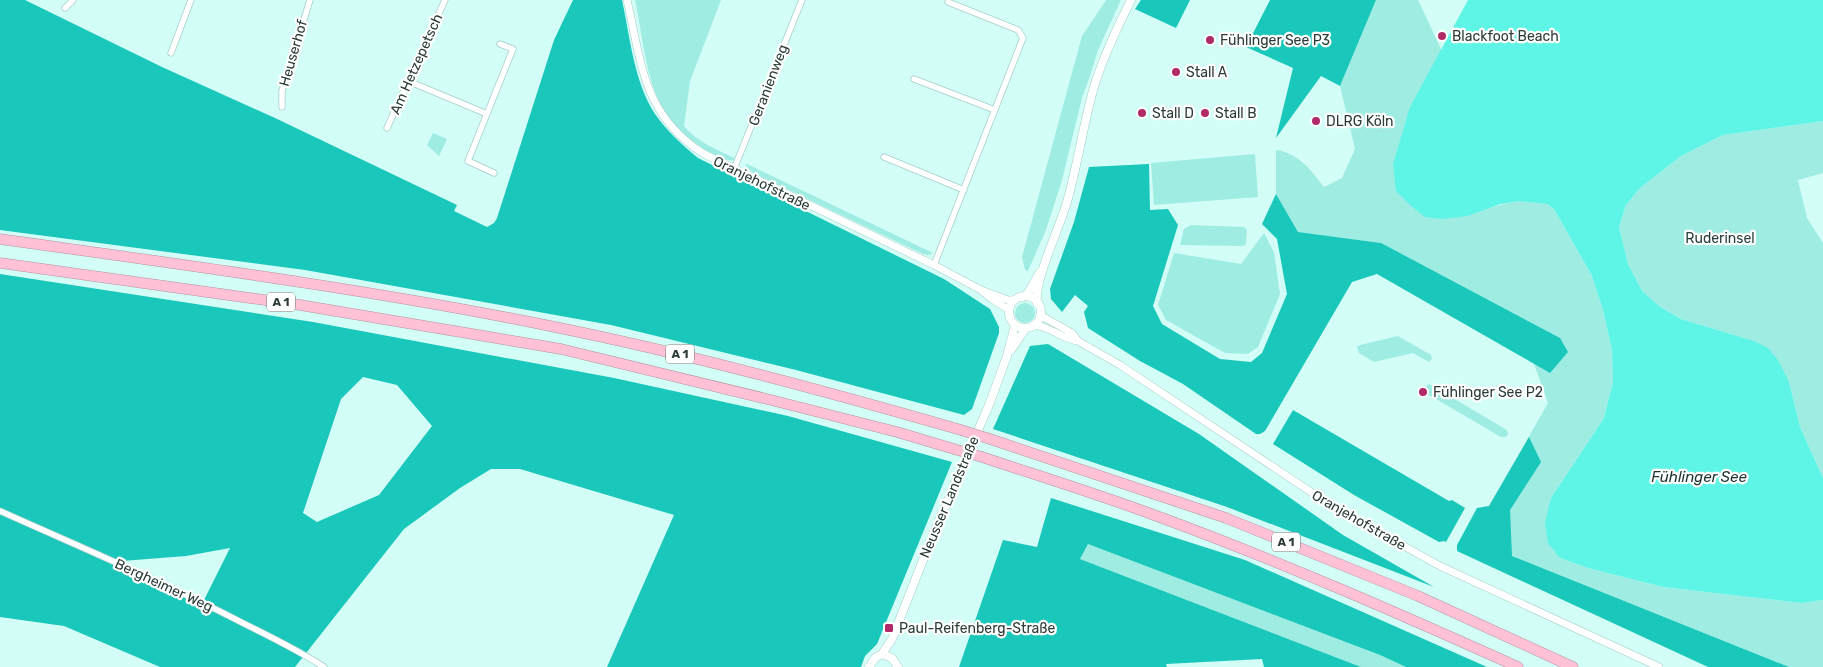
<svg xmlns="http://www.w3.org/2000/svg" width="1823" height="667" viewBox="0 0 1823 667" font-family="Rubik,sans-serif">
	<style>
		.green { fill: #9fece3 }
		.forest { fill: #19c8bb; fill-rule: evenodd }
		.water { fill: #5ff5e6 }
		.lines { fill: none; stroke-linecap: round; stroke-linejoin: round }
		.minor-casing { stroke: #a5cec9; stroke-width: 7 }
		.tertiary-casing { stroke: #a5cec9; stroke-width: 8 }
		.secondary-casing { stroke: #a5cec9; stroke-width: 9 }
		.motorway-casing { stroke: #b4929e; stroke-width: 11 }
		.minor { stroke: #fff; stroke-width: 5.5 }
		.tertiary { stroke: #fff; stroke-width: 7 }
		.secondary { stroke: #fff; stroke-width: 8 }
		.motorway { stroke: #ffc1d5; stroke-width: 10 }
		.motorway-bridge-casing { stroke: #b4929e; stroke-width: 11; stroke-linecap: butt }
		.motorway-bridge { stroke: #ffc1d5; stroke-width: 10 }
		.poi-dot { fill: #b22968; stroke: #fff; stroke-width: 2 }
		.labels { text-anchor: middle; stroke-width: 4.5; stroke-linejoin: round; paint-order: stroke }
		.shield { fill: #fff; stroke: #6a7674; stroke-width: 1 }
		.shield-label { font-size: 12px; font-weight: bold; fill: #2a3b38 }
		.poi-label { font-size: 14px; fill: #2a3b38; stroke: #fff; text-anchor: start }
		.street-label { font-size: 14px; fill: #2a3b38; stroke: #fff }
		.park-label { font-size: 14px; fill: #27403d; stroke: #fff }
		.water-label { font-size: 15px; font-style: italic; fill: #1b3431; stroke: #fff }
	</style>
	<rect width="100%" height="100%" fill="#d3fdf7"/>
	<!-- green -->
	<path class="green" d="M635,0H721L690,81L684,126C697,142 718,150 736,159C726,163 716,156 707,151C694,143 681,134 672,122C645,88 644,40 635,0Z
		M1106,0H1121L1098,50L1090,76L1082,98L1062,180L1046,230L1028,271L1025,270L1022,257L1082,36Z
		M1376,0H1418L1442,51L1410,107L1468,216C1492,208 1531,190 1554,209L1592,276L1603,310L1612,350L1613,382L1604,418L1551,498L1560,558L1588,568L1663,587L1801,603L1823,600V667H1789L1512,556L1489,506L1548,403L1534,364L1381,243L1298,232L1276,194V150C1298,153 1311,170 1324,187L1342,178L1355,149L1340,86Z
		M1823,121V173L1798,180L1807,218L1823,243V478L1800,427L1789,382L1754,341L1681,319L1660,307L1642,291L1628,264L1619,227L1626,205L1640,188L1681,156L1723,135Z
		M433,133L447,139L439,156L427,145Z
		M1255,154L1258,197L1154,205L1151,163Z
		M747,164L931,252L932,254L928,255L923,254L753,173L745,165Z
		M1191,225L1244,227L1247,230L1246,244L1243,246L1180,245L1184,229Z
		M1264,233L1274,252L1280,294L1258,347L1248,354L1225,353L1166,320L1158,305L1174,253L1241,264Z
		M1015 313a10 10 0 1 1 20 0a10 10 0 1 1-20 0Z
		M1398,336L1431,355L1432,359L1429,362L1413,353L1374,362L1359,353L1357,347L1360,345Z
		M1429,384L1507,430L1508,435L1505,437H1501L1424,392V388Z
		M1088,544L1380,655L1406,667H1361L1080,559Z"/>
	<!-- forest -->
	<path class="forest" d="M0,0H25L162,67L275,118L457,205L454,211L487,227L494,223L497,218L554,40L573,0H622C630,37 634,82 655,114C667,131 682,145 698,158L944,279L990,309L999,327V333L972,409L964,415L796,370L611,325L305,270L0,230Z
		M1141,0H1190L1176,28L1135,9Z
		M1270,0H1376L1340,86L1321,76L1276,138L1293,68L1246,47Z
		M1149,164L1150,210L1168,209L1178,225L1153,306L1162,324L1220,359L1251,362L1262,353L1287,294L1277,239L1262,224L1276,194L1298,232L1381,243L1560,338L1568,352L1550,373L1377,274L1352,282L1265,431L1260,434H1256L1183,384L1140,361L1088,328L1084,312L1088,306L1075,295L1062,312L1051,299L1050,289L1074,222L1089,167Z
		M0,274L313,322L614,378L788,416L952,462L877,644L865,656L861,667H607L674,515L520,469H491L460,488L404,529L295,667H160L64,626L0,617ZM363,377L397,385L432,426L379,495L317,522L303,513L341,399ZM230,548L204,600L122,561L186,556Z
		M1048,344L1199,434L1343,535L1434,587L1227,507L993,429L1030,346Z
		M1293,410L1449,501L1452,500L1465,508L1446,542L1444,541L1439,542L1354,495L1273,444Z
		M1529,437L1541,462L1510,510L1512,556L1789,667H1708L1457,551V545L1477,508L1489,506Z
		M1051,498L1245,560L1487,667H1406L1380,655L1088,544L1080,559L1361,667H1264L1262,659L1166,664L1167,667H959L1003,540L1037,547Z"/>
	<!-- water -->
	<path class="water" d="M1468,0H1823V121L1723,135L1681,156L1640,188L1626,205L1619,227L1628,264L1642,291L1660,307L1681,319L1754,341L1768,348L1778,360L1789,382L1800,427L1823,478V600L1801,603L1663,587L1588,568L1560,558L1548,543L1545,523L1551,498L1604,418L1613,382L1612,350L1603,310L1592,276L1554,209L1547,204L1519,201L1501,204L1468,216L1441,219L1425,217L1410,205L1396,191L1393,164L1410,107Z"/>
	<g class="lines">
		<defs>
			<path id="minor" d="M65,8L73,0
				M171,53L191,0
				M914,79L995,110
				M408,81L487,114
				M282,107V91L310,0
				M387,128L445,0
				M884,157L964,190
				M734,169L802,0
				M494,173L468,161L513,49L500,44
				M934,265L1023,38L1018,30L948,2
				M0,511C78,546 157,579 233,618C264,634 295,648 324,667"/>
			<path id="tertiary" d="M627,0C642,65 643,115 704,154L934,265L981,290L1008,300H1015
				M983,292L992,299L1009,310
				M1040,315L1072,333L1078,341L1120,365L1335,508L1440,566L1659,667
				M1034,325C1050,326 1062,339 1078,341"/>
			<path id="secondary" d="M1009 312a16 16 0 1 1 32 0a16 16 0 1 1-32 0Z
				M1023,297L1028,293L1040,272
				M1037,303C1034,280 1060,227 1067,202C1078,164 1083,125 1094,87C1103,57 1117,28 1131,0
				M1011,350L1026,328
				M882,654L892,658L898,667
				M869,667L875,658L882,654L892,639L932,537L989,405L1007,356L1015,325"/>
			<path id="motorway" d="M0,239C184,265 368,289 550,326C689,354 825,391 961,430
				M0,263L300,305L561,349L767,399L897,432L954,449
				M990,439L1226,518L1418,596L1573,667
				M982,457C1039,476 1097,494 1154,515C1277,560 1398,613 1518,667"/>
		</defs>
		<!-- minor casing -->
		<use href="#minor" class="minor-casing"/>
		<!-- tertiary casing -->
		<use href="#tertiary" class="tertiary-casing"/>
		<!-- secondary casing -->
		<use href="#secondary" class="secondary-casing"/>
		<!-- motorway casing -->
		<use href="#motorway" class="motorway-casing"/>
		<!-- minor -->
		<use href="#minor" class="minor"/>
		<!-- tertiary -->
		<use href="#tertiary" class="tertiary"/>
		<!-- secondary -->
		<use href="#secondary" class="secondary"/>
		<!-- motorway -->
		<use href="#motorway" class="motorway"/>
		<defs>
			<path id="motorway-bridge" d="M961,430L990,439
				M954,449L982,457"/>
		</defs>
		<!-- motorway-bridge casing -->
		<use href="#motorway-bridge" class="motorway-bridge-casing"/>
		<!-- motorway-bridge -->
		<use href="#motorway-bridge" class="motorway-bridge"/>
	</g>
	<!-- markers -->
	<g class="poi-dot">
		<circle cx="1442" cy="36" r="5"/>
		<circle cx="1210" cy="40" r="5"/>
		<circle cx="1176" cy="72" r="5"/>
		<circle cx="1142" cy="113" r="5"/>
		<circle cx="1205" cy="113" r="5"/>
		<circle cx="1316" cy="121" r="5"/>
		<circle cx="1423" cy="392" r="5"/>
		<rect x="884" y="623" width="10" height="10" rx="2.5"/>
	</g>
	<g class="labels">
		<!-- shield labels -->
		<g class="shield">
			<rect x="267" y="292.5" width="28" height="19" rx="4"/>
			<rect x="666" y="344.5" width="28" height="19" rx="4"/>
			<rect x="1272" y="532.5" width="28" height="19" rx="4"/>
		</g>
		<g class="shield-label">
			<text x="281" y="306">A 1</text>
			<text x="680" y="358">A 1</text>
			<text x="1286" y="546">A 1</text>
		</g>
		<!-- poi labels -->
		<g class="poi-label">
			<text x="1452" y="41">Blackfoot Beach</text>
			<text x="1220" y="45">Fühlinger See P3</text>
			<text x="1186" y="77">Stall A</text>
			<text x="1152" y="118">Stall D</text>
			<text x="1215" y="118">Stall B</text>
			<text x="1326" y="126">DLRG Köln</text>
			<text x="1433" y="397">Fühlinger See P2</text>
			<text x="899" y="633">Paul-Reifenberg-Straße</text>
		</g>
		<!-- street labels -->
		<g class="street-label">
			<text transform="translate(293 53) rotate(-74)" y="5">Heuserhof</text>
			<text transform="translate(416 64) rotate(-66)" y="5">Am Hetzepetsch</text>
			<text transform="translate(768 85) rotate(-69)" y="5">Geranienweg</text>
			<text transform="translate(762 183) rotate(26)" y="5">Oranjehofstraße</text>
			<text transform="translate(949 497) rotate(-67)" y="5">Neusser Landstraße</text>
			<text transform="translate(1359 520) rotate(30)" y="5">Oranjehofstraße</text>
			<text transform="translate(164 585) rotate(25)" y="5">Bergheimer Weg</text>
		</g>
		<!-- park labels -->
		<g class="park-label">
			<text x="1720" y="243">Ruderinsel</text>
		</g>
		<!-- water labels -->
		<g class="water-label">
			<text x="1699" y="482">Fühlinger See</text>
		</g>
	</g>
</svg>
